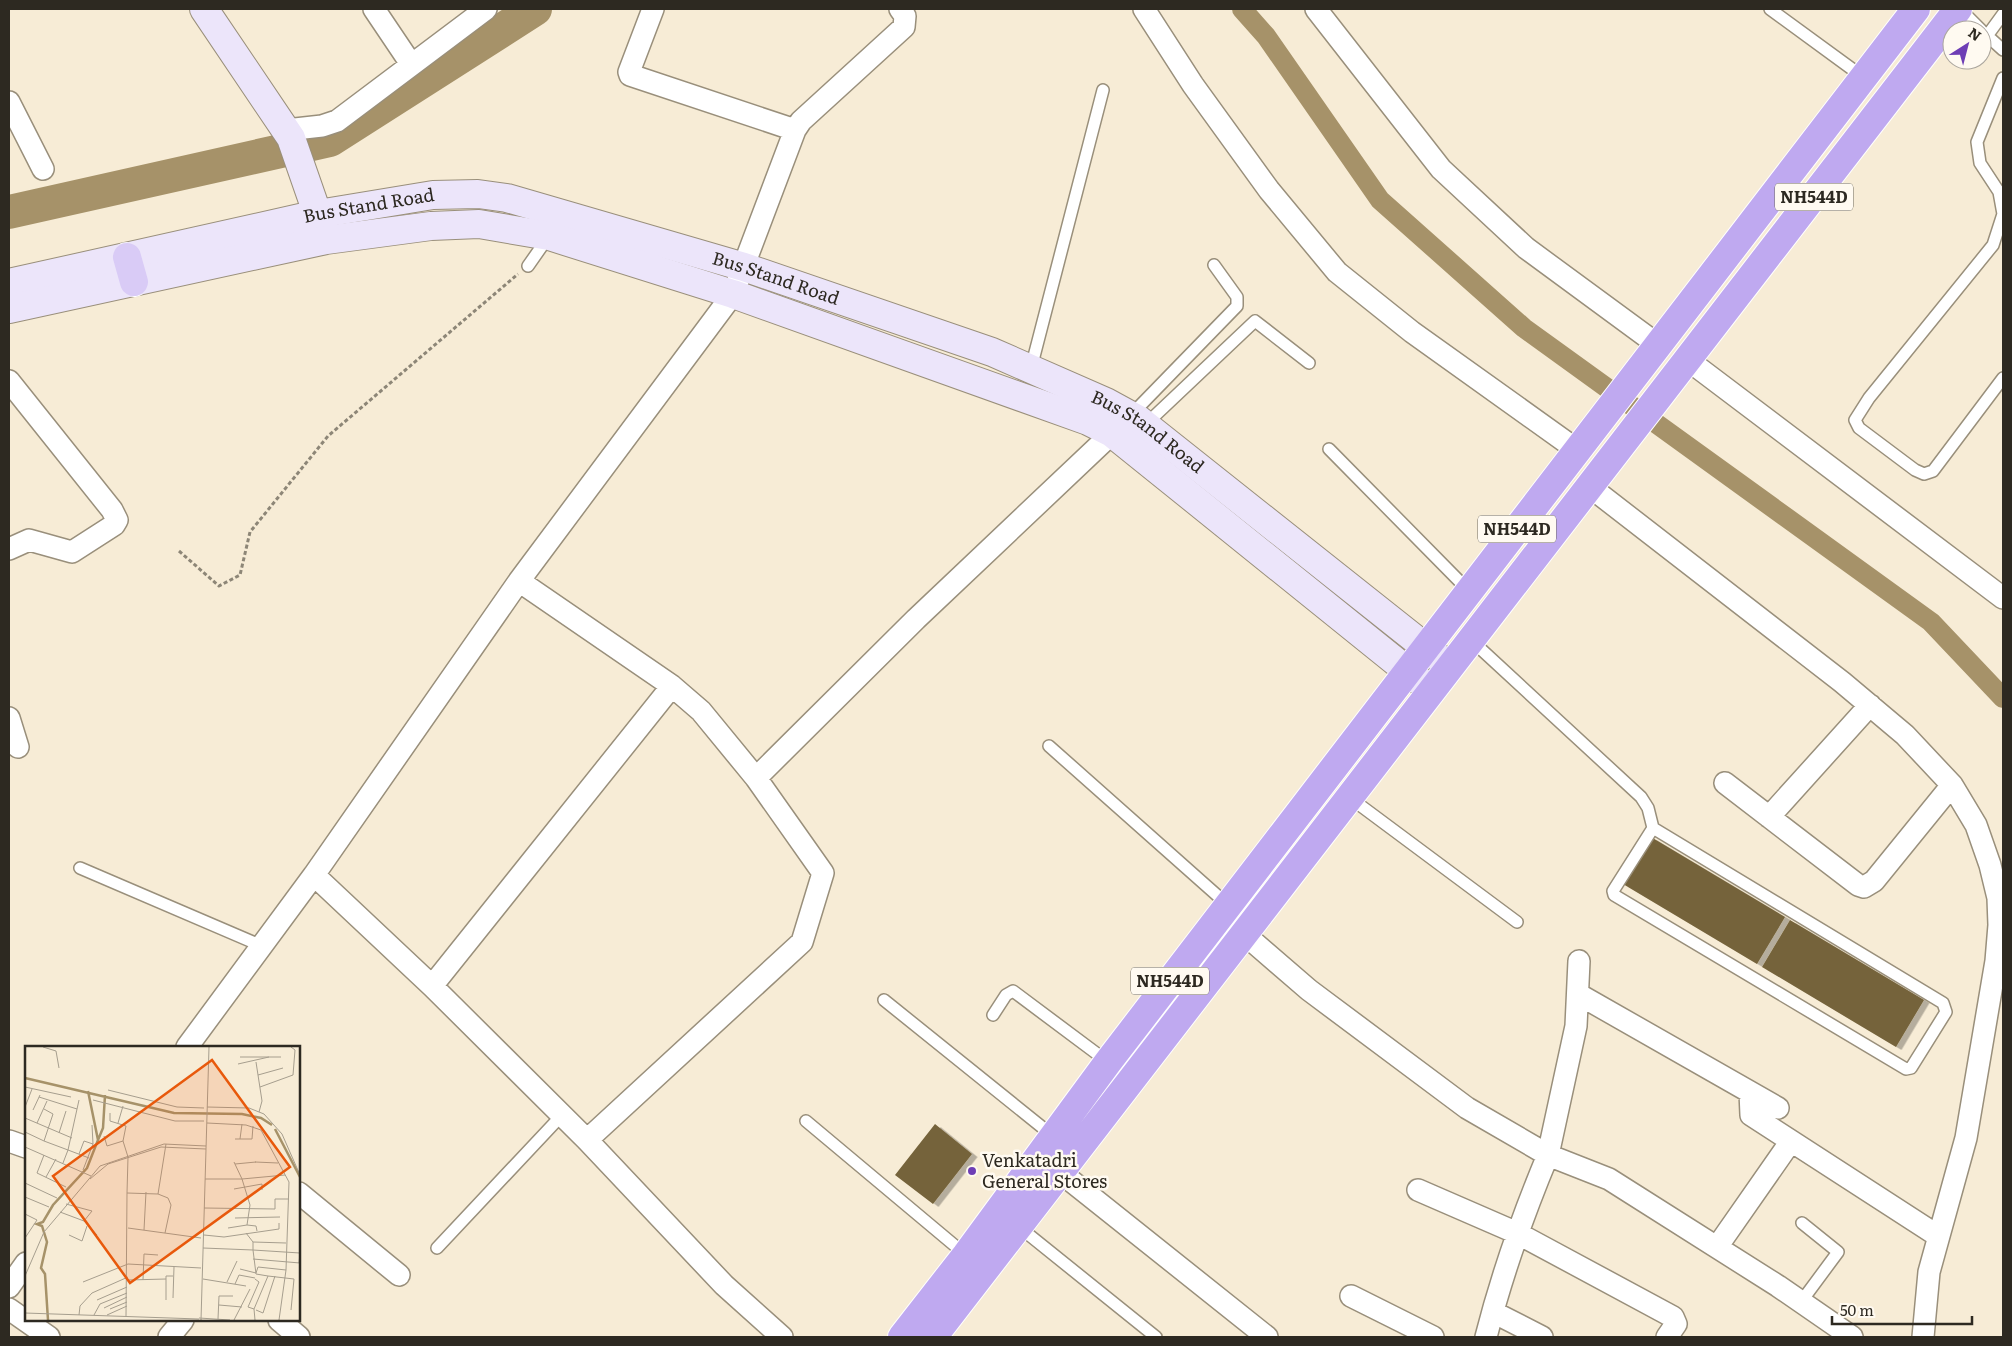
<svg xmlns="http://www.w3.org/2000/svg" width="2012" height="1346" viewBox="0 0 2012 1346" font-family="Literata,serif">
	<style>
		.lines { fill: none; stroke-linecap: round; stroke-linejoin: round }
		.canal { stroke: #a69269; stroke-width: 20 }
		.river { stroke: #a69269; stroke-width: 34 }
		.building { fill: #75633b; filter: url(#shadow) }
		.lane-casing { stroke: #998f7b; stroke-width: 14 }
		.street-casing { stroke: #998f7b; stroke-width: 24 }
		.secondary-casing { stroke: #998f7b; stroke-width: 30 }
		.primary-casing { stroke: #fff; stroke-width: 30 }
		.highway-casing { stroke: #fff; stroke-width: 30 }
		.path { stroke: #8d8677; stroke-width: 3; stroke-dasharray: 4 2.5; stroke-linecap: butt }
		.lane { stroke: #fff; stroke-width: 11 }
		.street { stroke: #fff; stroke-width: 21 }
		.secondary { stroke: #ece5fa; stroke-width: 28 }
		.primary { stroke: #d9cbf6; stroke-width: 28 }
		.highway { stroke: #bfa9f0; stroke-width: 28 }
		.poi-dot { fill: #6e3eb5; stroke: #fffaf1; stroke-width: 2 }
		.labels { text-anchor: middle; stroke-width: 5; stroke-linejoin: round; paint-order: stroke }
		.shield { fill: #fffaf1; stroke: #6c685f; stroke-width: 1 }
		.shield-label { font-size: 16px; font-weight: bold; fill: #2d2921 }
		.street-label { font-size: 18px; fill: #2d2921; stroke: #fffaf1 }
		.poi-label { font-size: 18px; fill: #2d2921; stroke: #fffaf1; text-anchor: start }
		.inset-river { fill: none; stroke: #a69269; stroke-width: 2.5 }
		.inset-road { fill: none; stroke: #a69e8e; stroke-width: 1 }
		.view { fill: #e8590c; fill-opacity: 0.15; stroke: #e8590c; stroke-width: 2.5 }
		.inset-edge { fill: none; stroke: #2d2921; stroke-width: 2.5 }
	</style>
	<defs>
		<filter id="shadow"><feDropShadow dx="5.5" dy="3" stdDeviation="0" flood-color="#0004"/></filter>
	</defs>
	<rect width="100%" height="100%" fill="#f7ecd6"/>
	<g class="lines">
		<!-- canal -->
		<path class="canal" d="M1242,9L1266,36L1380,200L1524,328L1931,622L2003,698"/>
		<!-- river -->
		<path class="river" d="M9,212L330,140L535,9"/>
	</g>
	<!-- building -->
	<path class="building" d="M1651,837L1785,917L1757,964L1623,884Z
		M1790,920L1924,1000L1896,1047L1762,967Z
		M935,1124L972,1154L933,1204L895,1175Z"/>
	<g class="lines">
		<defs>
			<path id="lane" d="M1770,9L1863,77
				M1960,9L1981,30
				M1982,31L2003,50
				M1987,36L2003,14
				M2003,78L1977,142L1980,163L1999,192L2003,214L1993,245L1869,398L1855,420L1859,428L1915,470L1924,474L1933,471L2003,378
				M528,266L549,236
				M1031,368L1103,90
				M1131,415L1237,306V297L1214,265
				M1145,425L1255,321L1309,363
				M1329,449L1469,591
				M1471,640L1641,797L1648,808L1653,828
				M1049,746L1228,905
				M1349,797L1517,922
				M1653,828L1943,1003L1946,1012L1911,1068L1906,1069L1614,895L1613,891Z
				M80,868L262,946
				M884,1000L1053,1136
				M993,1015L1006,995L1013,991L1108,1062
				M806,1121L966,1255
				M1018,1226L1156,1337
				M437,1248L562,1115
				M1801,1302L1838,1252L1802,1223"/>
			<path id="street" d="M374,9L411,64
				M653,9L629,72L630,75L795,130
				M900,9L905,16L904,27L801,121L795,130L733,294L519,581L672,686L701,711L756,778L916,619L1123,423
				M1144,9L1193,85L1269,190L1337,272L1412,332L1577,450
				M1316,9L1441,169L1526,248L1658,345
				M9,102L43,169
				M286,130L322,126L337,121L486,9
				M1688,360L2003,598
				M9,381L112,510L117,520L114,525L72,552L29,540L9,549
				M1589,486L1842,682L1905,735L1952,785L1976,825L1990,865L1998,898L1999,925L1996,961L1966,1138L1929,1272L1923,1337
				M9,718L18,747
				M1725,783L1858,885L1864,887L1874,881L1952,785
				M1769,817L1870,705
				M314,875L432,986L587,1140L724,1285L782,1337
				M1243,933L1309,990L1467,1108L1548,1155C1523,1215 1502,1274 1486,1337
				M1579,961L1576,1026L1548,1155L1609,1179L1778,1286L1852,1337
				M432,986L672,686
				M1578,994L1778,1108
				M187,1047L314,875L519,581
				M1750,1092L1751,1115L1938,1236
				M587,1140L802,942L823,873L756,778
				M9,1141L26,1147
				M1060,1172L1267,1337
				M1418,1190L1517,1233L1673,1317L1676,1324L1667,1337
				M299,1193L399,1275
				M1717,1247L1791,1141
				M9,1287L26,1263
				M1351,1296L1433,1337
				M9,1309L49,1337
				M1493,1312L1542,1337
				M279,1320L299,1337
				M169,1337L183,1320"/>
			<g id="secondary">
				<path d="M204,9L291,138L323,230"/>
				<path id="s1" d="M9,283L318,214L433,195L478,194L507,198L744,267L992,352L1106,402L1139,420L1449,666"/>
				<path d="M9,309L326,240L431,226L479,224L549,236L733,294L1088,421L1112,433L1431,690"/>
			</g>
			<path id="primary" d="M127,257L134,282"/>
			<path id="highway" d="M902,1337L966,1255L1108,1062L1916,9
				M933,1337L1958,9"/>
		</defs>
		<!-- lane casing -->
		<use href="#lane" class="lane-casing"/>
		<!-- street casing -->
		<use href="#street" class="street-casing"/>
		<!-- secondary casing -->
		<use href="#secondary" class="secondary-casing"/>
		<!-- primary casing -->
		<use href="#primary" class="primary-casing"/>
		<!-- highway casing -->
		<use href="#highway" class="highway-casing"/>
		<!-- path -->
		<path class="path" d="M179,551L219,586L240,575L250,532L328,436L518,274"/>
		<!-- lane -->
		<use href="#lane" class="lane"/>
		<!-- street -->
		<use href="#street" class="street"/>
		<!-- secondary -->
		<use href="#secondary" class="secondary"/>
		<!-- primary -->
		<use href="#primary" class="primary"/>
		<!-- highway -->
		<use href="#highway" class="highway"/>
	</g>
	<!-- markers -->
	<circle class="poi-dot" cx="972" cy="1171" r="5"/>
	<g class="labels">
		<!-- shield labels -->
		<g class="shield">
			<rect x="1775" y="183.5" width="78" height="27" rx="4"/>
			<rect x="1478" y="515.5" width="78" height="27" rx="4"/>
			<rect x="1131" y="967.5" width="78" height="27" rx="4"/>
		</g>
		<g class="shield-label">
			<text x="1814" y="203">NH544D</text>
			<text x="1517" y="535">NH544D</text>
			<text x="1170" y="987">NH544D</text>
		</g>
		<!-- street labels -->
		<g class="street-label">
			<text dy="6" stroke="none"><textPath href="#s1" startOffset="368">Bus Stand Road</textPath></text>
			<text dy="6" stroke="none"><textPath href="#s1" startOffset="788">Bus Stand Road</textPath></text>
			<text dy="6" stroke="none"><textPath href="#s1" startOffset="1192">Bus Stand Road</textPath></text>
		</g>
		<!-- poi labels -->
		<g class="poi-label">
			<text x="982" y="1167">Venkatadri<tspan x="982" dy="21">General Stores</tspan></text>
		</g>
	</g>
	<!-- overview -->
	<g transform="translate(25 1046)">
		<rect width="275" height="275" fill="#f7ecd6"/>
		<path class="inset-river" d="M0,32L149,67L217,68L236,72L247,79M250,83L275,131M73,94L78,82L80,49M23,274L20,228L16,222L22,196L17,180L12,178L18,176L28,159L62,122L73,94L63,45"/>
		<path class="inset-road" d="M18,1L31,5L34,22M215,11H256M231,16L237,55L234,66M213,18L244,11M233,29L258,22M0,41L46,51M235,41L268,29L270,4L266,1M83,44L152,61L179,62M14,51L52,63M68,54L150,75H179M0,61L7,43M182,61L224,62L239,68L257,88L275,129M19,63L28,68L19,95L43,104L54,54M8,64L15,49M85,67V75L101,80L98,95L103,111L102,147L133,148L141,98M0,72L47,92M12,77L22,55M93,77L98,60M182,77L221,79L236,84L264,136L261,224L254,274M0,86L19,95M34,87L41,65M79,90L82,100L98,95M210,93H227L228,80M215,93L217,78M0,101L66,130M54,108L59,95L68,98M19,109L12,127L41,141M209,116L217,133L260,129M230,116L253,117M38,117L43,104L64,112M210,118L231,116M58,124L68,98L67,79M21,131L31,113M65,133L83,118L136,101L181,103M180,133H217L225,159L222,179L231,180L232,185M0,137L32,152M209,143L237,138V144M133,148L143,152L146,159L140,187M0,151L24,161M41,158L67,165L59,175M179,162L250,163V153H264M35,166L59,175L72,189M0,168L12,174L0,192M210,172L255,171M103,182L176,192M203,182L222,179M119,184L121,146M221,187L228,196L261,197M44,189L57,195L62,180M179,189L199,191L254,183V177M178,202L228,204V196M228,213L275,217M215,223L231,227L233,221L261,224M0,230L19,186L75,120L139,98L181,100M243,230L231,228L228,204L275,207L274,217M178,233L221,240M103,234L141,233M118,234L119,208L133,209M58,236L103,218L176,222M202,236L212,215M210,238L214,229L230,232M148,252L149,221M72,254L102,241M141,254V230H148M194,259L217,261M79,262L102,251M85,263L102,256M229,263L223,261L234,236L230,233M231,264L238,267L250,230M0,267L174,273M54,269L55,260L67,247L103,231M69,269L75,258L102,247M82,269L102,260M101,270L102,147M174,272L205,274M193,273L194,250H208M176,274L184,1M209,274L225,243M230,274L229,263L243,230L269,233L266,264"/>
		<path class="view" d="M187,14L265,121L105,237L28,130Z"/>
		<rect width="275" height="275" class="inset-edge"/>
	</g>
	<!-- border -->
	<rect width="2012" height="1346" fill="none" stroke="#2d2921" stroke-width="20"/>
	<!-- north arrow -->
	<g transform="translate(1967 45) rotate(36)"><circle r="24" fill="#fffaf1" stroke="#aba69e"/>
	<path d="M0-4L9 19L0 12L-9 19Z" fill="#6e3eb5"/>
	<text y="-8" font-size="14" font-weight="bold" text-anchor="middle" fill="#2d2921">N</text>
	</g>
	<!-- scale -->
	<path d="M1832 1316v8h140v-8" fill="none" stroke="#2d2921" stroke-width="2.5"/>
	<text x="1840" y="1316" font-size="15" fill="#2d2921" stroke="#fffaf1" stroke-width="4" paint-order="stroke">50 m</text>
</svg>
